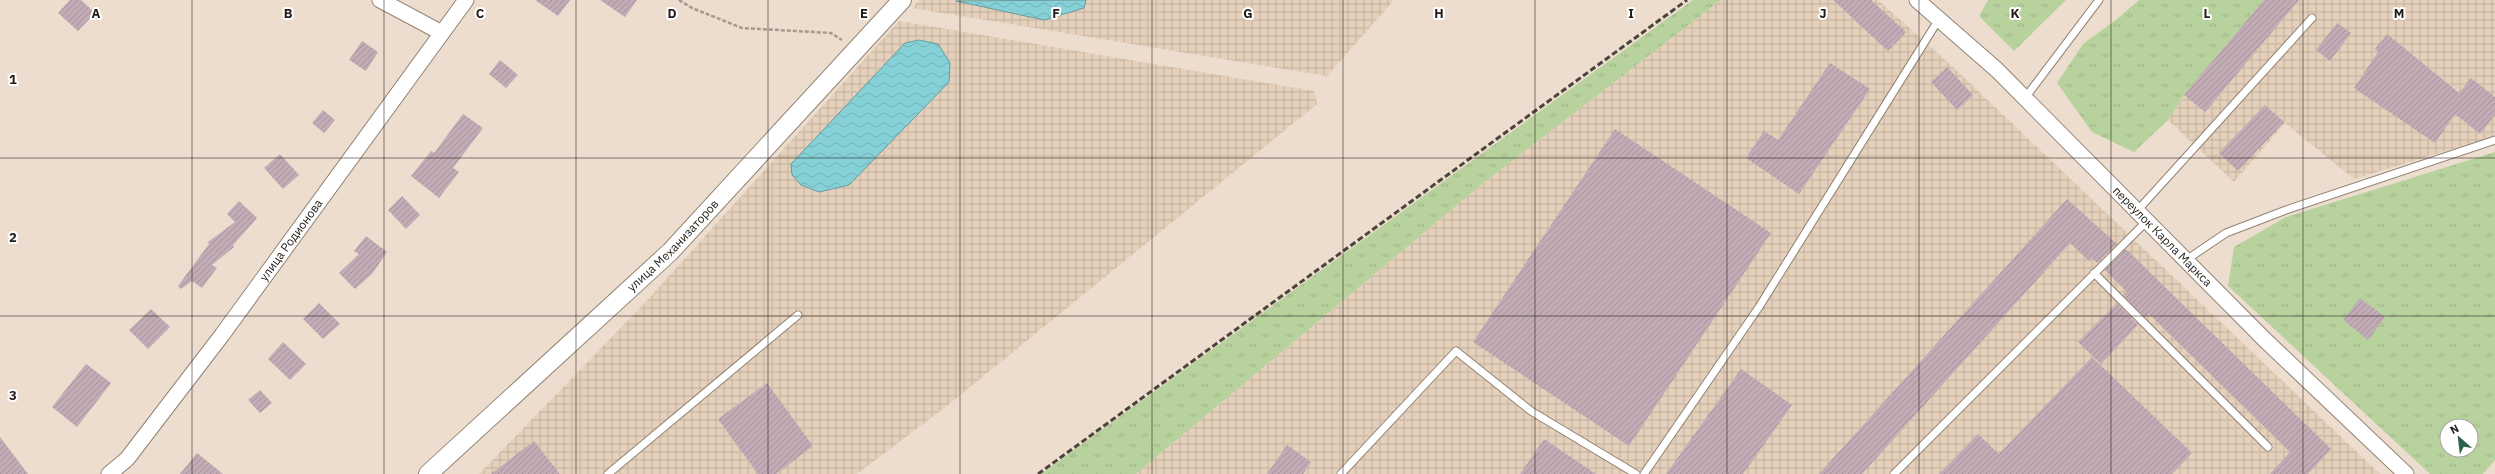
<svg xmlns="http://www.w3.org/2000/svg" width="2495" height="474" viewBox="0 0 2495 474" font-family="'IBM Plex Sans',sans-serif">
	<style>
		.industrial { fill: url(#industrial-grid) }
		.grass { fill: url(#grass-tufts); fill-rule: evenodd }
		.water { fill: url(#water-waves); stroke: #679a9e }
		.building { fill: url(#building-hatch) }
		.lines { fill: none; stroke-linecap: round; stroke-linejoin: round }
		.service-casing { stroke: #918374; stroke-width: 9 }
		.minor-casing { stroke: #918374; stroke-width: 17 }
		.tertiary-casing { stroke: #918374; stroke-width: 20 }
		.path { stroke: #a5998d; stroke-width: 2.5; stroke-dasharray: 4 2; stroke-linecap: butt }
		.service { stroke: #fff; stroke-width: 7 }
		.minor { stroke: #fff; stroke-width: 15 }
		.tertiary { stroke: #fff; stroke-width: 18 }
		.rail { stroke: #4b443c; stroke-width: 3; stroke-dasharray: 6 3; stroke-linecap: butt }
		.grid { fill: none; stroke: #201b15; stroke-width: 1; stroke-opacity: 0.55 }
		.labels { text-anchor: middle; stroke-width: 4; stroke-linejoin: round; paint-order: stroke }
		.street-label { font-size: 12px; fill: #201b15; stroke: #fff }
		.grid-label { font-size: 13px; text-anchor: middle; font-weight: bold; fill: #201b15; stroke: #fff; stroke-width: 4; stroke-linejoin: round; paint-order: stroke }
	</style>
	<defs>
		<pattern id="industrial-grid" width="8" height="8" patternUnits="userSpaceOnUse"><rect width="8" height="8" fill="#e5d0bb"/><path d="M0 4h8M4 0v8" fill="none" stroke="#c4b2a0"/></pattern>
		<pattern id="grass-tufts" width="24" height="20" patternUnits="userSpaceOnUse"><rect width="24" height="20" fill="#b8d29e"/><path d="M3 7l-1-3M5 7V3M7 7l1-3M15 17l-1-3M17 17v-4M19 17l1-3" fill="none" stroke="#9eb487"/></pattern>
		<pattern id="water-waves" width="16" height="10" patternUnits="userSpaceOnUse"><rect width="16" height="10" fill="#86d1d8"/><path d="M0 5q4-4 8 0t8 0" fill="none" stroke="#73b3b8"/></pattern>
		<pattern id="building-hatch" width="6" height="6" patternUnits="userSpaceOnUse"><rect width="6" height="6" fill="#c1acb5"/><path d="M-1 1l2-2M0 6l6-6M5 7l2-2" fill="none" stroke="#a6939b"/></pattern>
	</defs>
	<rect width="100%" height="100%" fill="#edddce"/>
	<!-- industrial -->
	<path class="industrial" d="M919,0H1394L1327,76L912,8Z
		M1721,0H1878L1953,67L2380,474H1136L1481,185Z
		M2264,0H2495V136L2354,179L2285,123L2234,182L2168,120L2184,95Z
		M899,21L1314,91L1317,104L948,405L857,474H479L642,306Z"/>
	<!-- grass -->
	<path class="grass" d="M1693,0H1721L1481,185L1136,474H1041Z
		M1988,0H2066L2014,51L1979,16Z
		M2139,0H2264L2184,95L2168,120L2134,152L2092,132L2057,83L2083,44L2117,19Z
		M2495,152V460L2483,474H2430L2228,286L2234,247L2286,217ZM2447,426H2471V450H2447Z"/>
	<!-- water -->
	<path class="water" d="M1086,0L1084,8L1044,20L956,1Z
		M919,40L938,44L950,63L949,82L849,185L819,192L801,185L792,175L791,164L905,43Z"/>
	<!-- building -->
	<path class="building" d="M70,0H81L95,13L78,31L58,13Z
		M535,0H570L558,16Z
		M600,0H637L625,17Z
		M1833,0H1871L1906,32L1888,51Z
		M2264,0H2299L2205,112L2184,95Z
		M2337,23L2351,33L2330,61L2316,50Z
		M2387,34L2459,93L2471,78L2495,97V115L2480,134L2455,114L2435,143L2354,88L2378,52L2375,49Z
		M362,41L378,52L366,71L349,60Z
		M500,60L518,75L506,88L489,74Z
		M1830,63L1870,89L1799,194L1746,158L1764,131L1778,140Z
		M1947,67L1973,95L1957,110L1931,82Z
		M2265,105L2284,122L2238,171L2219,153Z
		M323,110L335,120L324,133L312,123Z
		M463,114L483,128L453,168L459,172L439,198L411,176L431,151L434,153Z
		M1615,129L1771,233L1629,446L1473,342Z
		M280,154L299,175L283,189L264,168Z
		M402,196L420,215L406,229L388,210Z
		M2067,199L2117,244L2097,263L2092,258L2089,261L2070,243L1862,474H1819Z
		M239,201L257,218L233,245L234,247L212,265L217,268L202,288L192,281L181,289L178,286L209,244L208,242L235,222L227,214Z
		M366,236L387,252L372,274L355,289L339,273L359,254L354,251Z
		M2125,250H2127L2331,449L2308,474H2270L2290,452L2149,314L2145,317L2123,295L2127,292L2105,270Z
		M2360,298L2385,317L2368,340L2343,320Z
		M319,303L340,324L323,339L303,319Z
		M2117,303L2138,325L2101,364L2078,342Z
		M151,309L170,327L148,349L129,330Z
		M283,342L306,364L290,380L268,359Z
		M2092,357L2192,453L2172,474H1939L1978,434L1999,454Z
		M86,364L111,383L77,427L52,407Z
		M1741,369L1792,405L1743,474H1666Z
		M767,383L813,446L776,474H758L718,419Z
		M260,390L272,403L260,413L248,400Z
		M0,437L28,474H0Z
		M1544,439L1596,474H1520Z
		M534,441L560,474H491Z
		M1287,445L1311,462L1303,474H1267Z
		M197,453L223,474H180Z"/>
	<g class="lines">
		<defs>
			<path id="service" d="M2025,98L2099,0
				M2137,211L2312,18
				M2186,260L2226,233L2286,210L2495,140
				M2094,273L2268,447
				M608,474L798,315
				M1341,474L1456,351L1531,411L1636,474
				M1644,474L1759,307L1939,19
				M1894,474L2147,221"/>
			<g id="minor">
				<path d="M380,0L442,33"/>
				<path id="s1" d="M1917,0L1997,70L2264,339L2406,474"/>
				<path id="s2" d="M109,474L127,459L222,335L466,0"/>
			</g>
			<g id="tertiary">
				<path id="s3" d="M428,474L670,252L902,0"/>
			</g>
		</defs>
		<!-- service casing -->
		<use href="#service" class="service-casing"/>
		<!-- minor casing -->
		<use href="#minor" class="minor-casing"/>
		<!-- tertiary casing -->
		<use href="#tertiary" class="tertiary-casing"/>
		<!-- path -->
		<path class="path" d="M679,0L692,8L742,28L831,33L842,40"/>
		<!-- service -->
		<use href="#service" class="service"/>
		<!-- minor -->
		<use href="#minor" class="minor"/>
		<!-- tertiary -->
		<use href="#tertiary" class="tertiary"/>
		<!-- rail -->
		<path class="rail" d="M1038,474L1687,0"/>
	</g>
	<!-- grid -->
	<path class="grid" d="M192,0V474M384,0V474M576,0V474M768,0V474M960,0V474M1152,0V474M1343,0V474M1535,0V474M1727,0V474M1919,0V474M2111,0V474M2303,0V474M0,158H2495M0,316H2495"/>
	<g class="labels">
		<!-- street labels -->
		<g class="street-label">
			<text dy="4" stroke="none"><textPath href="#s1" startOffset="341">переулок Карла Маркса</textPath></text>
			<text dy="4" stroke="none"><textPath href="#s2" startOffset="297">улица Родионова</textPath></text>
			<text dy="4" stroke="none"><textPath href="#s3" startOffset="335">улица Механизаторов</textPath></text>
		</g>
	</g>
	<g class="grid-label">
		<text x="96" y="18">A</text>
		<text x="288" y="18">B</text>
		<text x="480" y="18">C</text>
		<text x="672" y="18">D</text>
		<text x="864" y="18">E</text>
		<text x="1056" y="18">F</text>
		<text x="1248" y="18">G</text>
		<text x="1439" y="18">H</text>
		<text x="1631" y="18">I</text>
		<text x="1823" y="18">J</text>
		<text x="2015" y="18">K</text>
		<text x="2207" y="18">L</text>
		<text x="2399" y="18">M</text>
		<text x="13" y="84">1</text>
		<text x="13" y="242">2</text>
		<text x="13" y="400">3</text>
	</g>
	<!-- north arrow -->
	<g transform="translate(2459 438) rotate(332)"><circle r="19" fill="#ffffff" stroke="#a6a4a1"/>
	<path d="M0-3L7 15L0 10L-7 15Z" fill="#2b634a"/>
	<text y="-6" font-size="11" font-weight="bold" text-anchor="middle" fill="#201b15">N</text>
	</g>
</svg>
